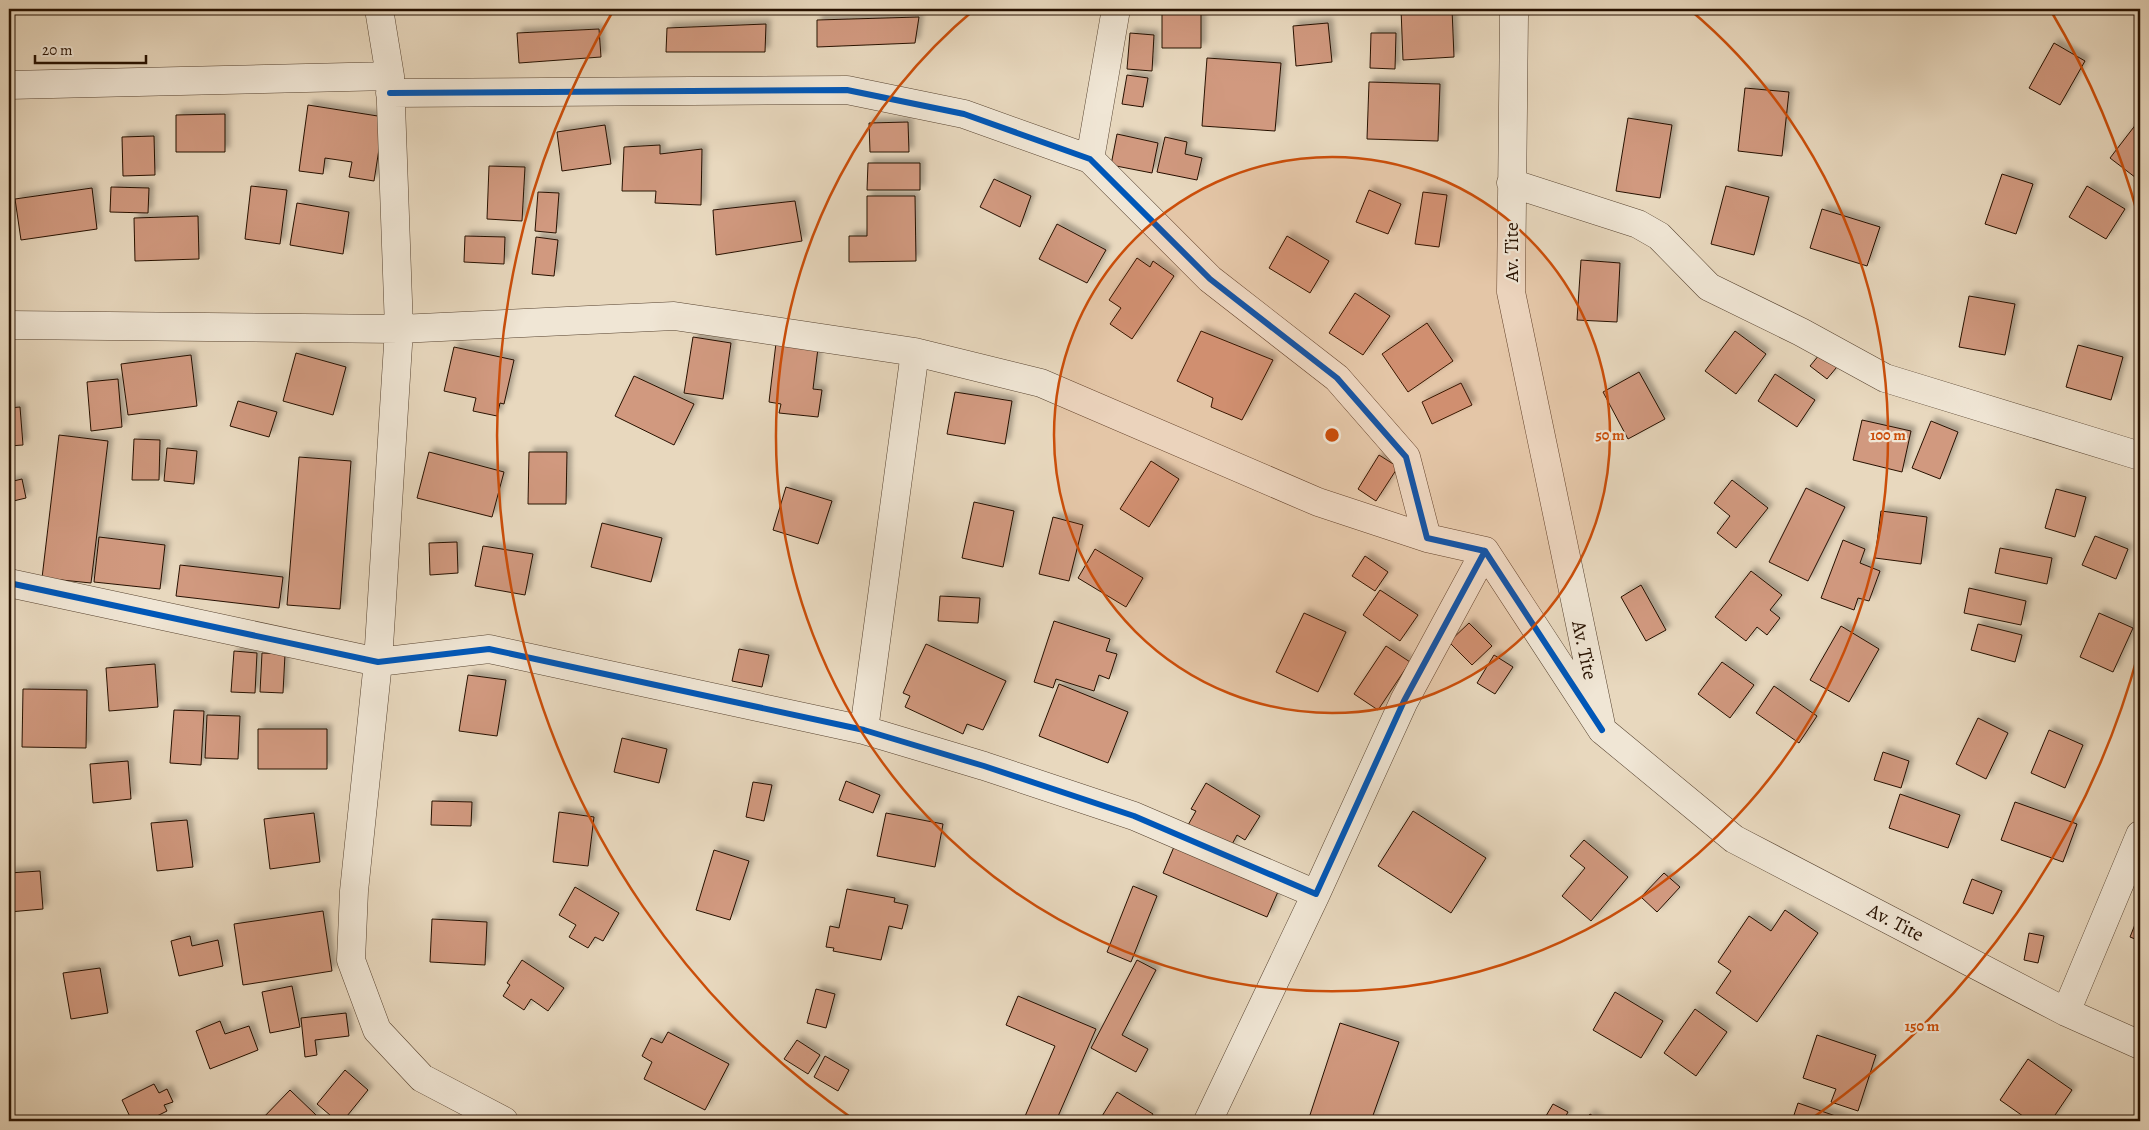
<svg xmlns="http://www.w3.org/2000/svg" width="2149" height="1130" viewBox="0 0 2149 1130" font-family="Alegreya,serif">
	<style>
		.building { fill: #d1997f; stroke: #271100; filter: url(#shadow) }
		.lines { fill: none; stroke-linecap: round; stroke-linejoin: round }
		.street-casing { stroke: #574330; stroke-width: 29 }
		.street { stroke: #f0e6d5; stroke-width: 28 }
		.cycleway-casing { stroke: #f0e6d5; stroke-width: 9 }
		.cycleway { stroke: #0057b8; stroke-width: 6 }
		.ring { fill: none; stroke: #cb4e0a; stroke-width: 2.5 }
		.labels { text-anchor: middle; stroke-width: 4.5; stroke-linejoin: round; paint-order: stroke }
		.street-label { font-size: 20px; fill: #271100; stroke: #f0e6d5 }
		.centre { fill: #cb4e0a; stroke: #f0e6d5; stroke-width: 2.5 }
		.ring-label { font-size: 15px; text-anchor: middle; font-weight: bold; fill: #cb4e0a; stroke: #f0e6d5; stroke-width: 4.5; stroke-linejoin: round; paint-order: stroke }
	</style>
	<defs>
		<filter id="shadow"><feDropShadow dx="4.5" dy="-4.5" stdDeviation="2.5" flood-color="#0004"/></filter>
	</defs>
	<rect width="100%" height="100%" fill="#e8d8be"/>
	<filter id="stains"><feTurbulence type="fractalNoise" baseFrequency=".004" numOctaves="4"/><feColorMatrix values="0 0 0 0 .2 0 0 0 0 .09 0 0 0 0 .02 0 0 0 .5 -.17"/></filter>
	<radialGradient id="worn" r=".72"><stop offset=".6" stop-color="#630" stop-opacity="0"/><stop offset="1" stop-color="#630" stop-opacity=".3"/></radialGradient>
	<!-- building -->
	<path class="building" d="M922,9H953L922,12Z
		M1162,9H1201V48H1162Z
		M1401,9H1452L1454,57L1403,60Z
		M919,17L915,43L817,47V20Z
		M1328,23L1332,62L1296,66L1293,26Z
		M766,24L765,52H666L667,28Z
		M599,29L601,57L519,63L517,33Z
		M1130,33L1154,35L1152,71L1127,69Z
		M1371,33H1396L1395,69L1370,68Z
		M2054,43L2085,61L2060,105L2029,88Z
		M1207,58L1281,63L1275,131L1202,126Z
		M1127,75L1148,78L1143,107L1122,104Z
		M1369,82L1440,84L1438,141L1367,139Z
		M1745,88L1789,92L1782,156L1738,151Z
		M308,105L384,117L374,181L349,177L352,162L325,158L323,174L299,171Z
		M225,114V152H176V115Z
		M1628,118L1672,125L1660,198L1616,191Z
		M2140,119V181L2110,158Z
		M908,122L909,152H870L869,123Z
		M605,125L611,164L562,171L557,132Z
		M1117,134L1158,143L1152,173L1111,165Z
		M154,136L155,175L123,176L122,137Z
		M1165,137L1187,142L1185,154L1202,158L1197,180L1157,172Z
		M660,145V154L702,149L701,205L655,203L656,191H622L624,147Z
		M868,163H920V190H867Z
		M489,166L525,167L522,221L487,219Z
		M2002,174L2033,184L2016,234L1985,224Z
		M994,179L1031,196L1020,227L980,207Z
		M251,186L287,190L280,244L245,239Z
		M1726,186L1769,197L1754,255L1711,244Z
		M2087,186L2125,209L2106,239L2069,217Z
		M111,187L149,188L148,213L110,212Z
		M92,188L97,229L21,240L15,199Z
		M1369,190L1401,204L1388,234L1356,222Z
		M538,192L559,193L556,233L535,231Z
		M1423,192L1447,195L1439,247L1415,244Z
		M867,196H915L916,261L849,262V236H867Z
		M795,201L802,241L716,255L713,210Z
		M297,203L349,212L343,254L290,245Z
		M1822,209L1880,227L1867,266L1810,248Z
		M198,216L199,259L135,261L134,218Z
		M1057,224L1106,250L1087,283L1039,259Z
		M465,236L505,237L504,264L464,262Z
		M1287,236L1329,261L1310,293L1269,268Z
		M536,237L558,240L554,276L532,274Z
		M1137,258L1150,267L1153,261L1174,276L1132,339L1110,324L1121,308L1109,300Z
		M1581,260L1620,263L1617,322L1577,320Z
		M1355,293L1390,316L1363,355L1329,333Z
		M1969,296L2015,304L2005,355L1959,347Z
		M1427,323L1453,361L1408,392L1382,354Z
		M1201,331L1273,360L1242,420L1211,407L1213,398L1177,381Z
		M1735,331L1766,354L1736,394L1705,371Z
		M693,337L731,343L723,399L684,393Z
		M776,343L818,348L813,389L822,390L818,417L779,413L781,404L769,402Z
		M2078,345L2123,357L2111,400L2066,387Z
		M454,347L514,360L504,404L500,403L497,416L473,411L476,398L444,391Z
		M1824,349L1841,362L1827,379L1810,366Z
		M296,353L346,367L333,415L283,401Z
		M191,355L197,406L128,415L121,364Z
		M1639,372L1665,419L1628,439L1603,392Z
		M1775,374L1815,400L1797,427L1758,401Z
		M634,376L694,404L674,445L615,416Z
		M118,379L122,427L91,431L87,382Z
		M1461,383L1472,405L1432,424L1422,402Z
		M955,392L1012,401L1005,444L947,434Z
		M238,401L277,412L269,437L230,426Z
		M20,407L23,445L9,446V408Z
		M1862,420L1911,431L1902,472L1853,460Z
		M1931,421L1958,432L1940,479L1912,468Z
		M59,435L108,441L91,583L42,578Z
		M134,439L160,440L159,480H132Z
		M167,448L197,451L194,484L164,481Z
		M429,452L504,472L492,517L417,498Z
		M529,452H567L566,504H528Z
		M1379,455L1398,467L1376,501L1358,489Z
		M299,457L351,461L340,609L287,605Z
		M1151,461L1179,479L1149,527L1120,509Z
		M22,479L26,498L9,502V482Z
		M1732,480L1768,508L1736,548L1717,533L1730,516L1714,503Z
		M786,487L832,501L818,544L773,530Z
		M1806,488L1845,507L1808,581L1769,562Z
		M2056,489L2086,497L2075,537L2045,528Z
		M974,502L1014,511L1003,567L962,558Z
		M1881,511L1927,517L1921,564L1875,558Z
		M1053,517L1083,525L1069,581L1039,574Z
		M602,523L662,538L651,582L591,567Z
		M2095,536L2128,549L2116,579L2082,565Z
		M99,537L165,545L160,589L94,582Z
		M1843,540L1865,549L1860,563L1880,571L1869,601L1858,598L1854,610L1821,598Z
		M457,542L458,573L430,575L429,543Z
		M483,546L533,554L525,595L475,586Z
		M2000,548L2052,558L2047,584L1995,573Z
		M1095,549L1143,578L1126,607L1078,578Z
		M1365,556L1388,572L1375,591L1352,576Z
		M180,565L283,577L279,608L176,596Z
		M1751,571L1782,595L1770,610L1780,618L1767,635L1757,627L1746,641L1715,617Z
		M1641,585L1666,630L1646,641L1621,597Z
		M1969,588L2026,601L2021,625L1964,613Z
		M1380,590L1418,615L1400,641L1363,615Z
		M940,596L980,598L978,623L938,621Z
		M1304,613L1346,632L1318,692L1276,672Z
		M2099,613L2133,628L2113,672L2080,657Z
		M1054,621L1110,639L1106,651L1117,654L1109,679L1099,675L1094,691L1056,679L1053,688L1034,682Z
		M1469,623L1492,646L1472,665L1449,642Z
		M1978,624L2022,635L2015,662L1971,650Z
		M1841,626L1879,649L1849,702L1810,680Z
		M926,644L1006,681L983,730L967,724L963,734L905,707L910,696L903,693Z
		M1386,646L1410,662L1378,710L1354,694Z
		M739,649L769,655L762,687L732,681Z
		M234,651L257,653L255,693L231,692Z
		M262,653L285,654L283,693L260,692Z
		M1494,655L1513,667L1495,694L1477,683Z
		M1722,662L1754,685L1730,718L1698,694Z
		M155,664L158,707L109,711L106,668Z
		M468,675L506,680L497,736L459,731Z
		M1059,684L1128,712L1108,763L1039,736Z
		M1774,686L1817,716L1799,743L1756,713Z
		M23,689L87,690L86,748L22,747Z
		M174,710L204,711L201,765L170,763Z
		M207,715L240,716L238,759L205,758Z
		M1978,718L2008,733L1986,779L1956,764Z
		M258,729H327V769H258Z
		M2049,730L2083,745L2065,788L2031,773Z
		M622,738L667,749L659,783L614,772Z
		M1883,752L1909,761L1901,788L1874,780Z
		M128,761L131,799L93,803L90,764Z
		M846,781L880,795L873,813L839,800Z
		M753,782L772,785L764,821L746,817Z
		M1206,783L1260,816L1245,840L1237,835L1229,850L1188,825L1196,811L1191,809Z
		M1900,794L1960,815L1948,848L1889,828Z
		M432,801L472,802L471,826L431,825Z
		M2015,802L2077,824L2063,862L2001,840Z
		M1413,811L1486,858L1451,913L1378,866Z
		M559,812L594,817L588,866L553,862Z
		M314,813L320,862L270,869L264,819Z
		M886,813L943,824L935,867L877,856Z
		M187,820L193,867L157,871L151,823Z
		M1584,840L1628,877L1591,921L1562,896L1585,868L1570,856Z
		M1176,842L1280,887L1267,917L1163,873Z
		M714,850L749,861L730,920L696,910Z
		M40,871L43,909L9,912V873Z
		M1664,873L1680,887L1657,912L1641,897Z
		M1972,879L2002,891L1993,914L1963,903Z
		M1133,886L1157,896L1131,962L1107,952Z
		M575,887L619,913L603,941L595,937L588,948L569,937L576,925L559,915Z
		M847,889L895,898L894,902L908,905L902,929L889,926L881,960L833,951L834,948L826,947L830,926L839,928Z
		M1785,910L1818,933L1757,1022L1716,993L1731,971L1718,962L1749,916L1771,931Z
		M323,911L332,971L243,985L234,924Z
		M2140,912V941L2130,937Z
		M432,919L487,922L485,965L430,962Z
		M2029,933L2044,936L2038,963L2024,960Z
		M190,936L192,946L218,940L223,966L179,976L171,941Z
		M522,960L564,988L548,1011L531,999L524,1010L503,996L510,985L507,983Z
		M1137,960L1156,970L1122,1035L1148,1049L1136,1072L1091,1048Z
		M100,968L108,1013L71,1019L63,973Z
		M292,986L300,1027L270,1033L262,992Z
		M816,989L835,994L826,1028L807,1023Z
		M1615,992L1663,1021L1641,1058L1593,1030Z
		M1018,996L1096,1029L1056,1121H1023L1055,1046L1006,1025Z
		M1695,1009L1727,1032L1696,1076L1664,1053Z
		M346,1013L349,1036L315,1040L317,1055L305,1057L301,1018Z
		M220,1021L225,1034L249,1026L258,1050L210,1069L196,1031Z
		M1340,1023L1399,1042L1371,1121H1308Z
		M668,1032L729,1064L705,1110L644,1079L652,1062L642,1056L651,1038L662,1043Z
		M1817,1035L1876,1055L1858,1111L1831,1102L1836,1089L1803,1078Z
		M797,1040L820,1055L808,1074L784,1059Z
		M825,1056L849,1070L838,1091L814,1077Z
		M2028,1059L2072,1090L2051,1121H2030L2000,1100Z
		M345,1070L368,1090L343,1121H337L317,1104Z
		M154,1084L159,1093L167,1089L173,1102L164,1105L167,1111L147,1121H132L122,1100Z
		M290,1090L316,1115L310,1121H260Z
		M1117,1092L1153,1114L1149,1121H1099Z
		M1798,1103L1850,1121H1792Z
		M1553,1104L1568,1112L1563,1121H1543Z
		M1590,1114L1600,1121H1585Z"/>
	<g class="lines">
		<defs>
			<path id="street" d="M379,9L390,76L399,329L378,662L354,891L351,960L377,1030L422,1078L504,1121
				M1516,9L1514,15L1511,292L1602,730L1734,839L2066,1012L2140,1045
				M9,85L390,76
				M390,93L847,90L964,114L1090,159L1210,279L1337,378L1406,457L1427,538L1485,551L1602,730
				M1090,159L1116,9
				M1511,183L1638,224L1659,236L1709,287L1801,332L1885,378L2140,456
				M9,325L399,329L674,316L915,352L1041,383L1318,502L1427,538
				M9,583L378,662L489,649L864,730L984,766L1134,816L1316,894L1404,701L1485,551
				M864,730L915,352
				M2066,1012L2140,835
				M1208,1121L1316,894"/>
		</defs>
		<!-- street casing -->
		<use href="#street" class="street-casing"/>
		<!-- street -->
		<use href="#street" class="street"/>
		<defs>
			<path id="cycleway" d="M390,93L847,90L964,114L1090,159L1210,279L1337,378L1406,457L1427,538L1485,551L1602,730
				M9,583L378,662L489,649L864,730L984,766L1134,816L1316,894L1404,701L1485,551"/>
		</defs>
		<!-- cycleway casing -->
		<use href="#cycleway" class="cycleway-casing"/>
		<!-- cycleway -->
		<use href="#cycleway" class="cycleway"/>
	</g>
	<!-- distance rings -->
	<circle cx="1332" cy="435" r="278" fill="#cb4e0a" fill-opacity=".12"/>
	<g class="ring">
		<circle cx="1332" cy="435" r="278"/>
		<path d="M1689 9A556 556 0 1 1 975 9"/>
		<path d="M2139 651A835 835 0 0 1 1811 1119M853 1119A835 835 0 0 1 613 11M2051 11A835 835 0 0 1 2139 219"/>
	</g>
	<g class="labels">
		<!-- street labels -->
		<g class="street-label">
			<text transform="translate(1511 252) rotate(-90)" y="7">Av. Tite</text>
			<text transform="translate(1585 650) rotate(78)" y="7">Av. Tite</text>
			<text transform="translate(1896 922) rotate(27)" y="7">Av. Tite</text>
		</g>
	</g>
	<circle cx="1332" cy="435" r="8" class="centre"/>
	<g class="ring-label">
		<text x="1610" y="440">50 m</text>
		<text x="1888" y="440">100 m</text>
		<text x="1922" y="1031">150 m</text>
	</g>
	<!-- margin -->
	<rect width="2149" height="1130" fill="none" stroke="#e8d8be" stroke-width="30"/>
	<rect x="10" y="10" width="2129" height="1110" fill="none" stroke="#271100" stroke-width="2.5"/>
	<rect x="15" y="15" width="2119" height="1100" fill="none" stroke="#271100"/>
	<!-- scale -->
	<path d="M35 55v8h111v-8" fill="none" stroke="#271100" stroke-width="2.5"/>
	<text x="42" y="55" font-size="15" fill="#271100" stroke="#f0e6d5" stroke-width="4" paint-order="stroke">20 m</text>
	<rect width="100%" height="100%" filter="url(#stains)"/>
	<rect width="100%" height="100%" fill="url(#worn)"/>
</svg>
